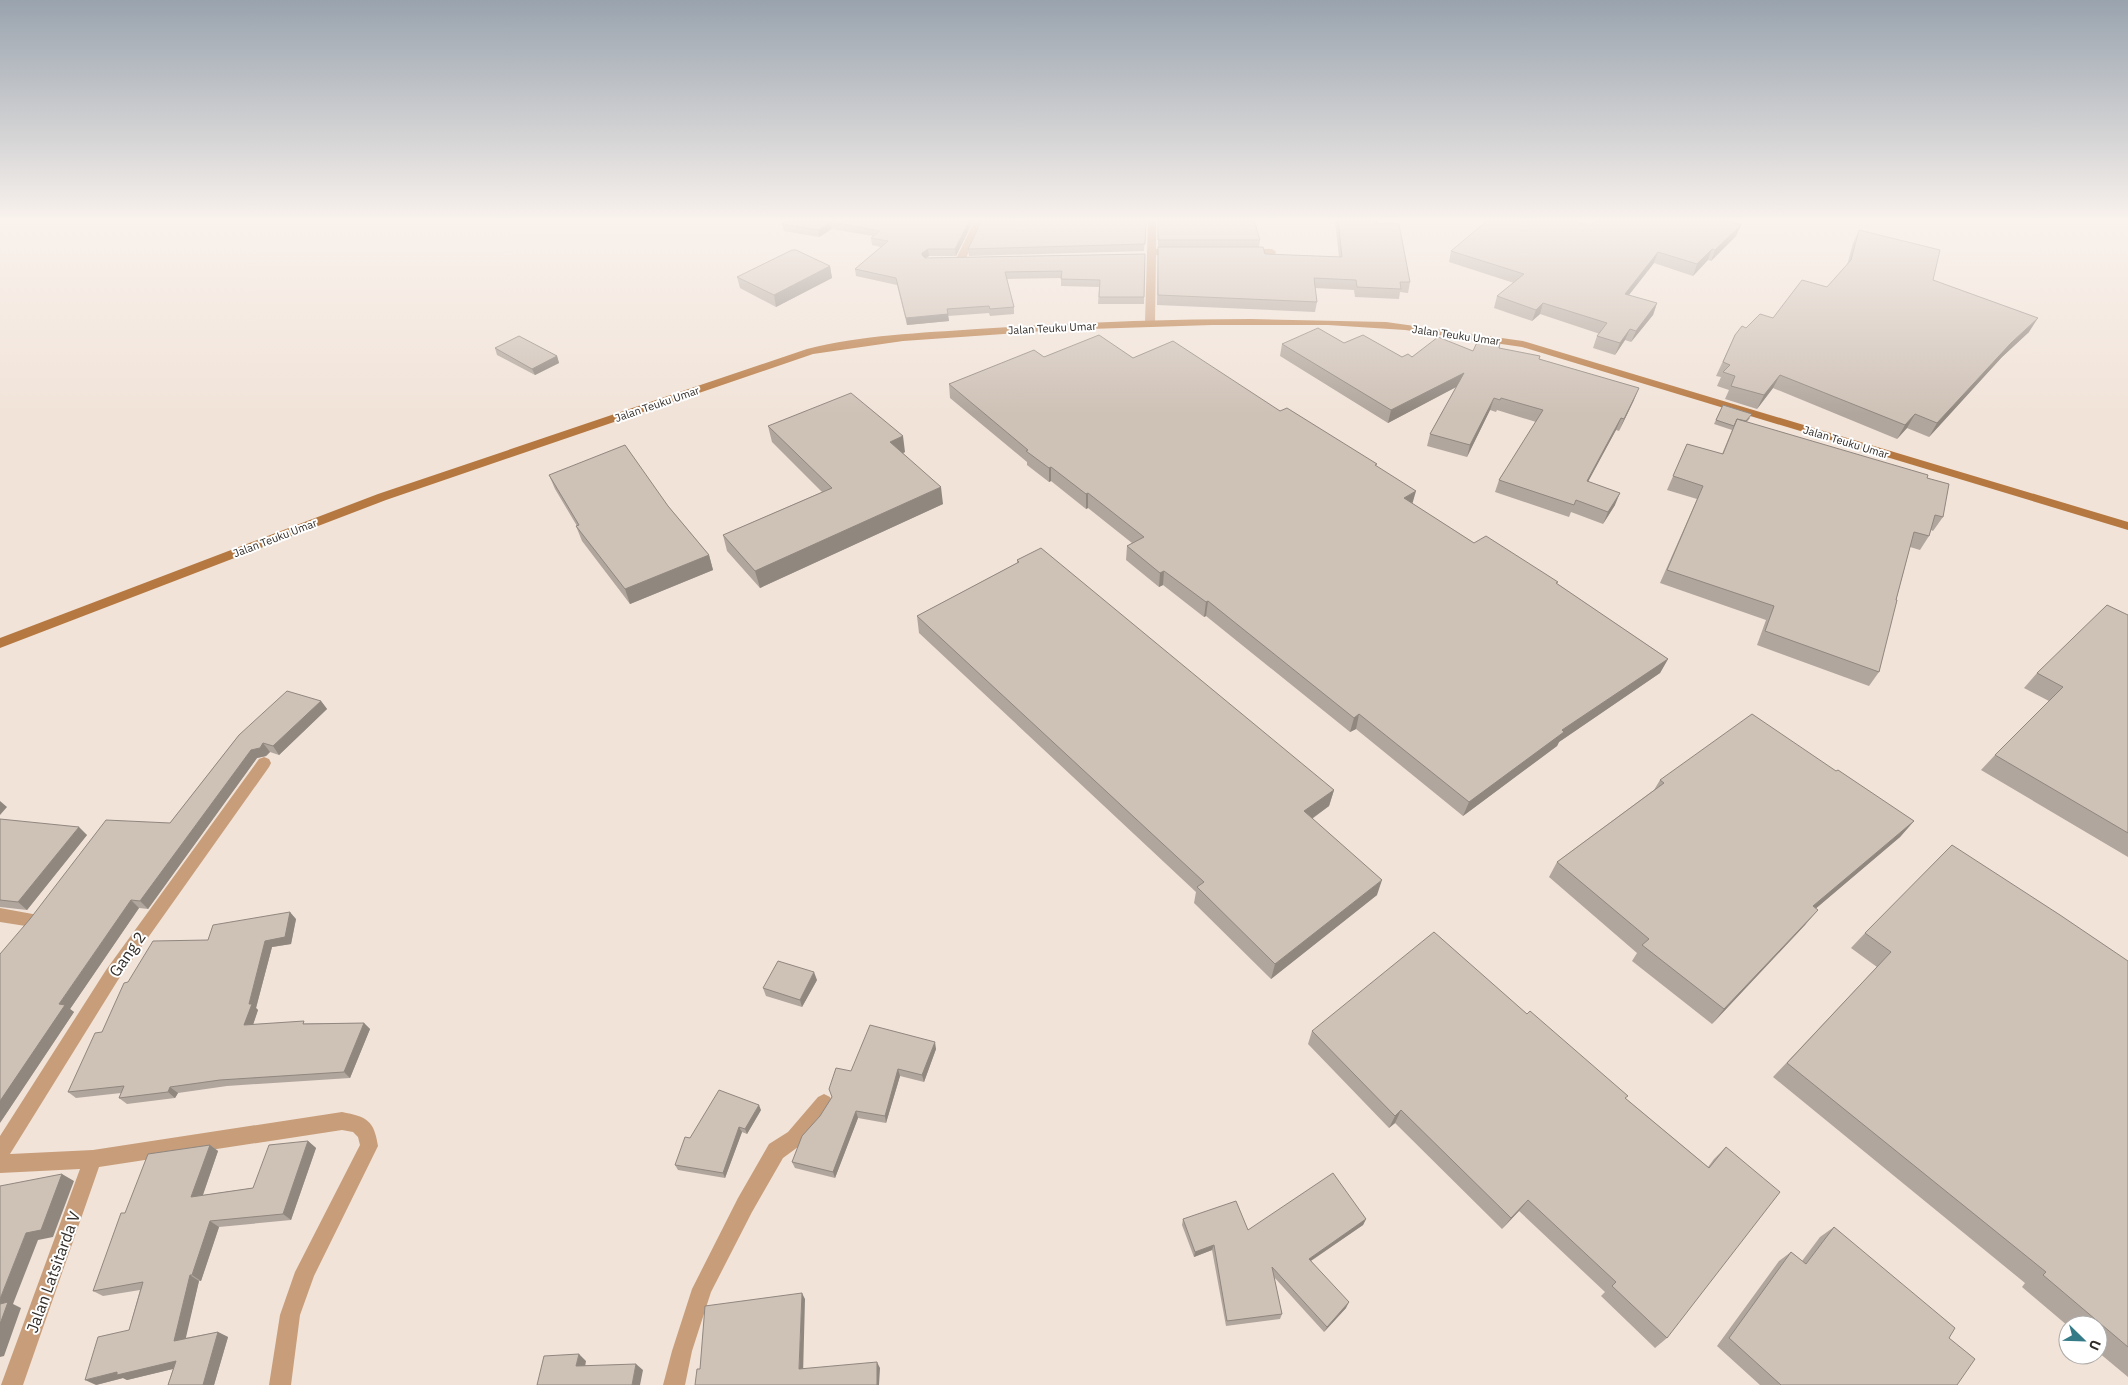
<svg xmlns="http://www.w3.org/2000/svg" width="2128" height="1385" viewBox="0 0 2128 1385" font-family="'IBM Plex Sans',sans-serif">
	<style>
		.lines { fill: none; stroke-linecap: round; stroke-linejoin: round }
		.minor { fill: #c89d7a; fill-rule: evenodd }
		.secondary { fill: #b67841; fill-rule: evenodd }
		.wall { fill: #b1a69d }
		.shaded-wall { fill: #90877f }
		.building { fill: #cec1b6; stroke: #90877f }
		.labels { text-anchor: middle; stroke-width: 4; stroke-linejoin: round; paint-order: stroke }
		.far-street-label { font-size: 11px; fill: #322d28; stroke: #fff }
		.near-street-label { font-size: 16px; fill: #322d28; stroke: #fff }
	</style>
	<rect width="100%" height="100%" fill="#f1e3d8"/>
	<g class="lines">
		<!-- minor -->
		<path class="minor" d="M975,220H983L966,258H974L979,261L974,264L957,263L955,261Z
			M1148,220H1156V249H1176L1180,252L1176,255H1156L1155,323L1150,326L1145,323Z
			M1272,249L1276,252L1275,254L1248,255L1244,252L1248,249Z
			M264,757L269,759L271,763L269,767L118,980L10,1154L93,1150L342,1112C367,1117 374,1120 378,1146L314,1276L300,1315L291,1385H269L280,1315L295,1272L360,1145L358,1137L353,1132L342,1130L99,1167L23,1385H1L80,1169L0,1173V1136L106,970L259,759Z
			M0,908L38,915L40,920L38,925L32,927L0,922Z
			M824,1094L830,1097L833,1103L830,1109L802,1144L783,1158L752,1212L711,1292L692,1351L685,1385H663L672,1351L692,1289L738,1198L769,1144L788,1132L818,1097Z"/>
		<!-- secondary -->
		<path class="secondary" d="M1251,319L1386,322L1523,341L2128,522V530L1522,347L1405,330L1328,325H1212L1059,330L903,341L813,354L386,500L0,648V638L378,494L807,349C862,335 921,333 977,329C1068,323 1160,319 1251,319Z"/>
	</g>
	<!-- wall -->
	<path class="wall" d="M787,220H974L956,256H929L926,258L1145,254L1144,304H1098L1099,287L1061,286V278L1007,279L1014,307V314L990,316L989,313L948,316L949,321L907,325L897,285L856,276L855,269L881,247L872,245L871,238L873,236L832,229L819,237L784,231L782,224Z
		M1146,220L1144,251L969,256L968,249Z
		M1158,220H1254L1260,240L1259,247L1265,254L1339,257L1335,221L1328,220H1378L1377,223L1410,282L1408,293L1400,292L1399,299L1355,297L1354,290L1315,288L1317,302L1315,312L1157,305L1158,247Z
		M1741,225L1736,236L1711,261L1708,260L1693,276L1654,263L1629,295L1657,303L1653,315L1631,342L1625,340L1615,355L1593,348L1597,336L1600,334L1540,314L1532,321L1494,308L1497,296L1514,283L1449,262L1451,251L1590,226Z
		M1859,230L1933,280L2029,332L2002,357L1929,437L1907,428L1897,439L1773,388L1757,409L1725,399L1729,390L1717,386L1721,377L1716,376L1735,335L1746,328L1773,318L1827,287L1847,265L1853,243Z
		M830,266L832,278L776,307L740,288L737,277Z
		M1344,343L1402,357L1473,351L1499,348L1539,359L1634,400L1619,431L1616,430L1588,481L1615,505L1603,524L1571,512L1569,517L1495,492L1499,480L1536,422L1497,410L1496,412L1490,410L1467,457L1427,446L1430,434L1456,387L1388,423L1280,356L1282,344Z
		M495,348L557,356L559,363L535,375L497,355Z
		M1044,357L1133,358L1280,411L1376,466L1413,504L1474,543L1557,584L1668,659L1660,673L1559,742L1557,746L1463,816L1356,729L1350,732L1206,616L1204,617L1163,585L1159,587L1126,560L1127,546L1132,543L1088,508L1086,509L1051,481L1049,482L1027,465V462L950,398L949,384Z
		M1723,405L1750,418L1747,422L1927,478L1943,517L1933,531L1931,530L1929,536L1920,550L1910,547L1896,600L1879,672L1869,686L1757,645L1766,620L1660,583L1697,499L1667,490L1687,444L1722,454L1732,430L1714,424Z
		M768,426L905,452L903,453L943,504L760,588L727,551L723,535L822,492L772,442Z
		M549,475L668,506L709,555L713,570L630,604L582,541L576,526H577L555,489Z
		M1017,560L1334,790L1329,806L1312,819L1377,895L1271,979L1194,903L1196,892L919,633L917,616L1017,563Z
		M2128,615V857L1981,770L1995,755L2049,701L2024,688L2037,673Z
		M321,701L327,709L279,755L270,752L266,756L257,758L148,909L139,908L70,1009L74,1012L0,1123L170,823L239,735Z
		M1836,771L1914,821L1900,837L1816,908L1805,925L1712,1024L1632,961L1637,953L1549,877L1557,862L1654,790L1660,780Z
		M0,819L87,835L27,910L0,907Z
		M296,919L291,944L272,947L256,1008L258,1010L253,1024L364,1023L370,1029L350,1078L227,1086L178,1093L175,1098L127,1104L119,1098L121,1093L76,1098L68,1092L102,1032L128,982L208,940Z
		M1865,933L2128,961V1377L2098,1352V1325H2068V1326L2022,1287L2025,1283L1773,1077L1877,967L1851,948Z
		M817,980L802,1007L766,996L763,988Z
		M1527,1014L1626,1099L1708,1167L1714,1159L1726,1147L1667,1338L1655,1348L1601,1296L1605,1292L1519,1211L1502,1229L1395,1123L1389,1128L1308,1044L1312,1031Z
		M936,1049L924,1082L900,1076L886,1123L858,1118L835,1178L795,1168L792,1162L832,1097L851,1071Z
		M761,1110L747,1134L742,1132L725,1178L678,1170L675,1165L690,1138Z
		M308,1141L316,1148L291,1220L219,1227L201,1281H199L185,1338L218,1332L228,1337L214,1385H168L173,1369L127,1380L123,1378L96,1385L129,1330L140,1290L103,1296L93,1291L125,1213L210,1145L218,1151L203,1195L253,1188Z
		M1183,1219L1248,1230L1366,1219L1363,1225L1311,1261L1346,1308L1324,1332L1274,1277L1282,1314L1280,1319L1226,1326L1212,1250L1194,1257L1182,1225Z
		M1834,1227L1949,1338L1957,1385H1760L1717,1346L1779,1261L1791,1252L1802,1261L1820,1237Z"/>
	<!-- shaded-wall -->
	<path class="shaded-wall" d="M970,220H974L956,256L955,249Z
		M831,222L832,229L819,237L818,230Z
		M1741,225L1736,236L1711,261L1715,250Z
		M928,249L929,256L923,259L922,255V253Z
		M1712,249L1708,260L1693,276L1697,264Z
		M1658,252L1654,263L1621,305L1625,294Z
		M830,266L832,278L776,307L774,295Z
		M1543,303L1540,314L1532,321L1536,310Z
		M1657,303L1653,315L1631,342L1636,331Z
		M948,314L949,321L907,325L906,318Z
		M2038,318L2029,332L2002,357L1929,437L1937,423L2011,343Z
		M1630,329L1625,340L1615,355L1620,343Z
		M557,356L559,363L535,375L532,369Z
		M1464,373L1460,385L1388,423L1391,410Z
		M1780,375L1773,388L1757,409L1764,395Z
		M1639,388L1634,400L1619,431L1624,419Z
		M1494,398L1490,410L1467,457L1470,445Z
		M1915,414L1907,428L1897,439L1905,425Z
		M1621,418L1616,430L1582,493L1587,481Z
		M903,436L905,452L892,458L890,442Z
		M1051,467V481L1049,482V468Z
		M941,487L943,504L760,588L755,571Z
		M1416,491L1412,505L1404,498Z
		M1088,493V508L1086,509V494Z
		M1620,493L1615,505L1603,524L1608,512Z
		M709,555L713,570L630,604L625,589Z
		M1164,571L1163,585L1159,587L1160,573Z
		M1208,601L1206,616L1204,617L1206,602Z
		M1668,659L1660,673L1559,742L1557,746L1463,816L1469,802L1562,730Z
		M321,701L327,709L279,755L273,746Z
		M1359,714L1356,729L1350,732L1354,718Z
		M263,743L270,752L266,756L257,758L148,909L140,901L251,750Z
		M1334,790L1329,806L1300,827L1304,811Z
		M0,801L7,807L0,815Z
		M1914,821L1900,837L1800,922L1813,906Z
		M79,827L87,835L27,910L18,902Z
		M1382,880L1377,895L1271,979L1275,964Z
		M131,900L139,908L70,1009L74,1012L0,1123V1101L59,1004Z
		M1818,910L1805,925L1712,1024L1724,1009Z
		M290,912L296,919L291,944L272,947L256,1008L258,1010L251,1031L244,1025L249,1004L265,941Z
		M814,972L817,980L802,1007L800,1000Z
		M364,1023L370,1029L350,1078L344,1072Z
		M935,1042L936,1049L924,1082L922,1075Z
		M898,1069L900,1076L886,1123L885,1116Z
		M170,1087L178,1093L175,1098L168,1092Z
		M759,1105L761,1110L747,1134L745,1129Z
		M1401,1110L1395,1123L1389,1128L1395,1116Z
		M856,1111L858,1118L835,1178L833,1172Z
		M739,1127L742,1132L725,1178L723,1173Z
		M308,1141L316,1148L291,1220L283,1214Z
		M210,1145L218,1151L200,1203L191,1197Z
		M62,1174L74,1181L53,1237L38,1240L13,1304L21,1308L4,1356L0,1357V1299L26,1233Z
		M1528,1200L1519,1211L1502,1229L1511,1218Z
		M1366,1219L1363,1225L1306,1264L1309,1259Z
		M210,1221L219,1227L201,1281L192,1275Z
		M1214,1245L1212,1250L1194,1257L1195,1252Z
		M190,1275L199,1281L184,1346L174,1341Z
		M802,1293L805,1299L803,1375L799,1369Z
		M1349,1302L1346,1308L1324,1332L1327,1327Z
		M218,1332L228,1337L214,1385H203Z
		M579,1354L586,1361L584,1373L576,1366Z
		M176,1361L185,1366L127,1380L123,1378L96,1385L85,1380L117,1372Z
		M877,1362L880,1368L879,1385H877Z
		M636,1364L643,1370L640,1385H632Z"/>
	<!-- building -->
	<path class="building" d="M787,220H970L955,249H928L922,253V255L925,258L1145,254L1144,297H1099L1100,280L1061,279L1062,271L1005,272L1014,307L990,309L989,306L947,309L948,314L906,318L896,278L855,269L888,241L871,238L880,231L831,222L818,230L782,224Z
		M982,220H1146L1145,244L968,249Z
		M1158,220H1254L1260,240H1158Z
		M1338,220H1375L1374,223L1399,224L1410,282H1400L1401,289L1357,287L1356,280L1314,278L1317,302L1158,295V247H1263L1265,254L1342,257Z
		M1488,220H1570L1590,226L1596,220H1725L1741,225L1715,250L1712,249L1697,264L1658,252L1625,294L1657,303L1636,331L1630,329L1620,343L1597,336L1607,323L1543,303L1536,310L1497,296L1524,274L1451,251Z
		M1859,230L1940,250L1933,280L2038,318L2011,343L1937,423L1915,414L1905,425L1780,375L1764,395L1731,386L1735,376L1723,372L1730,365L1723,362L1735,335L1742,326L1746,328L1760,314L1773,318L1802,280L1827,287L1851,260Z
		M792,250H796L830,266L774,295L737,277Z
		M1318,328L1344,343L1363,335L1402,357L1408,354L1412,357L1438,337L1473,351L1479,338L1500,343L1499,348L1540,356L1539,359L1639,388L1624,419L1621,418L1587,481L1620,493L1608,512L1576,500L1574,505L1499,480L1543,410L1501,398L1500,400L1494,398L1470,445L1430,434L1464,373L1391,410L1282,344Z
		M1099,335L1133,358L1173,341L1280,411L1287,408L1377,464L1375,465L1416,491L1404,498L1474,543L1486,536L1558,582L1556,583L1668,659L1562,730L1564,732L1469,802L1359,714L1354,718L1208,601L1206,602L1164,571L1160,573L1127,546L1144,537L1088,493L1086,494L1051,467L1049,468L1026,451L1028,450L949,384L1034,350L1044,357Z
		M519,336L557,356L532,369L495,348Z
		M851,393L903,436L890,442L941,487L755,571L723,535L832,488L768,426Z
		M1723,405L1752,414L1746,421L1737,419L1734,426L1716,420Z
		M1737,419L1928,475L1927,478L1949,484L1943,517L1935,515L1929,536L1914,532L1896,600H1897L1879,672L1765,631L1774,606L1667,570L1703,486L1673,476L1687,444L1723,454Z
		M625,445L668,506L709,555L625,589L576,526L579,525L549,475Z
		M1041,548L1334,790L1304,811L1382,880L1275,964L1197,887L1204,882L917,616L1019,562L1017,560Z
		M2107,605L2128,615V833L1995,755L2063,687L2037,673Z
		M287,691L321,701L273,746L263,743L260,748L251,750L140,901L131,900L59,1004L65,1005L0,1101V954L30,919L106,820L170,823L239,735Z
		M1752,714L1836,771L1838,770L1914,821L1813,906L1818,910L1724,1009L1642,945L1649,939L1557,862L1664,783L1660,780Z
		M0,819L79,827L18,902L0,900Z
		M1952,845L2060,915L2128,961V1347L2043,1275L2046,1272L1787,1063L1891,952L1865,933Z
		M290,912L285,937L265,941L249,1004H252L244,1025L304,1021L303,1024L364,1023L344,1072L220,1080L170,1087L168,1092L119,1098L124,1086L68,1092L95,1033L102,1032L124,983L128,982L153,941L208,940L213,925Z
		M1434,932L1527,1014L1530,1011L1628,1096L1625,1098L1709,1168L1726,1147L1780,1192L1667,1338L1612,1286L1616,1282L1528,1200L1511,1218L1401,1110L1395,1116L1312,1031Z
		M778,961L814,972L800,1000L763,988Z
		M870,1025L935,1042L922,1075L898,1069L885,1116L856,1111L833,1172L792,1162L802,1136L820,1116L832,1097L829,1089L836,1068L851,1071Z
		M719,1090L759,1105L745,1129L739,1127L723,1173L675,1165L685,1137L690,1138Z
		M308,1141L283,1214L210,1221L192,1275H190L174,1341L218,1332L203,1385H168L176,1361L117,1375V1372L85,1380L98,1337L129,1330L143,1282L93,1291L121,1213H125L148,1154L210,1145L191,1197L253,1188L269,1145Z
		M1333,1173L1366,1219L1309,1259L1349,1302L1327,1327L1272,1267L1282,1314L1227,1321L1214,1245L1195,1252L1183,1219L1236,1201L1248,1230Z
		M62,1174L41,1230L26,1233L0,1299V1186Z
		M1834,1227L1955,1328L1949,1338L1975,1359L1957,1385H1781L1729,1338L1791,1252L1806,1264Z
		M802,1293L799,1369L877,1362V1385H695L697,1369H700L705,1306Z
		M8,1302L0,1324V1304Z
		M579,1354L576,1366L636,1364L632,1385H537L544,1356Z"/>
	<!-- sky -->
	<linearGradient id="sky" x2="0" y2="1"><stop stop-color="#99a3ae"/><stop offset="0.53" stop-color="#f9f2ed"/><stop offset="1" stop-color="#f9f2ed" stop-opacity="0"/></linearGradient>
	<rect width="2128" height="414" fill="url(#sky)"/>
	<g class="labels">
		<!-- far-street labels -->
		<g class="far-street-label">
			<text transform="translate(1052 328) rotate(-3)" y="4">Jalan Teuku Umar</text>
			<text transform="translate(1456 335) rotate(8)" y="4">Jalan Teuku Umar</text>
			<text transform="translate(657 404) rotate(-19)" y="4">Jalan Teuku Umar</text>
			<text transform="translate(1846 442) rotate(17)" y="4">Jalan Teuku Umar</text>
			<text transform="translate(275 538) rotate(-21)" y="4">Jalan Teuku Umar</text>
		</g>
		<!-- near-street labels -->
		<g class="near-street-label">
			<text transform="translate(127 954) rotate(-55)" y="6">Gang 2</text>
			<text transform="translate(53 1272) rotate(-70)" y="6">Jalan Latsitarda V</text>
		</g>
	</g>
	<!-- north arrow -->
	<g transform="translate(2083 1340) rotate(113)"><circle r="24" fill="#ffffff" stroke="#adaba9"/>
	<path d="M0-4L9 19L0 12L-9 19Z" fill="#357b87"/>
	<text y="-8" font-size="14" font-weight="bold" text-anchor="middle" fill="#322d28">U</text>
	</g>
</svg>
